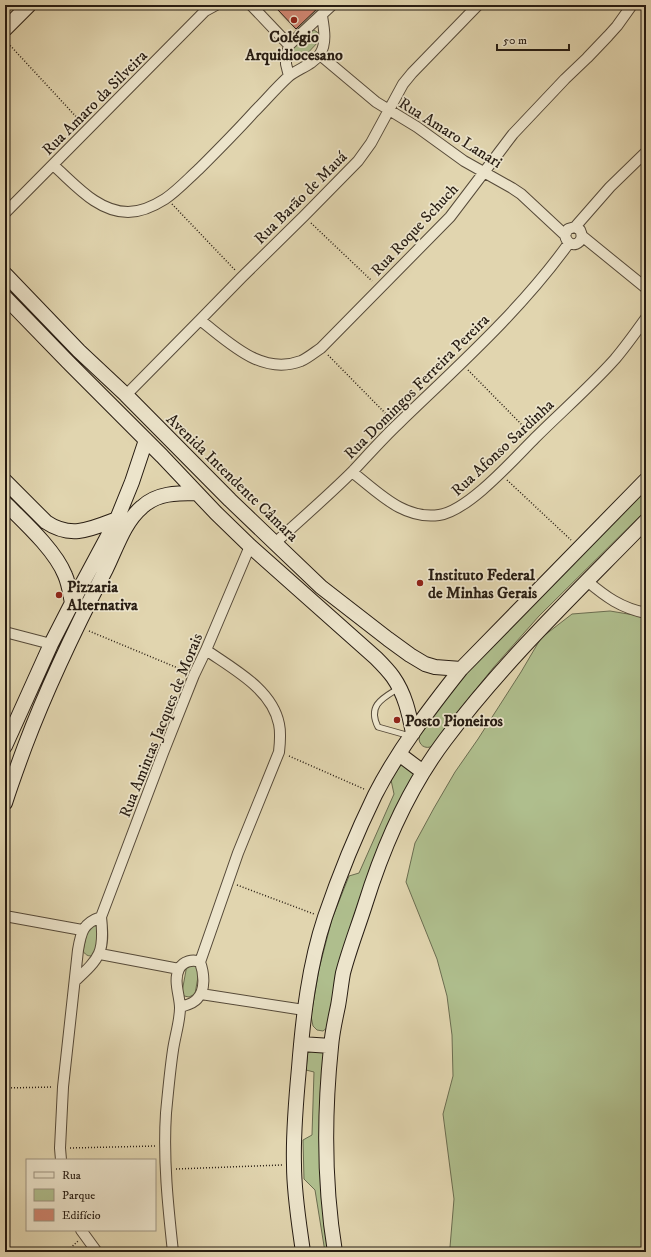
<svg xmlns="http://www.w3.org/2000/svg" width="651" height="1257" viewBox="0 0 651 1257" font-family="'IM FELL DW Pica',serif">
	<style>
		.green { fill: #afbe8d; stroke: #6b6d50 }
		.building { fill: #ce856f; stroke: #271c12; filter: url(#shadow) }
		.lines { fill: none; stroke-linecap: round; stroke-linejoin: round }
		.lane-casing { stroke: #564a39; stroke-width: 7 }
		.street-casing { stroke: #564a39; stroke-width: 12 }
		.secondary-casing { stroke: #271c12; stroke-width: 16 }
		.path { stroke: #271c12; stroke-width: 1.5; stroke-dasharray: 1 2; stroke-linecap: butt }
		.lane { stroke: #ece4cb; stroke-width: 5 }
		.street { stroke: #ece4cb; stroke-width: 10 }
		.secondary { stroke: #ece4cb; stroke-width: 14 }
		.poi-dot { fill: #8f2418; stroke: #ece4cb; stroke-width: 1.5 }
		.labels { text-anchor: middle; stroke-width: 3.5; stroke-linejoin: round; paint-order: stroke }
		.poi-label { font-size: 16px; font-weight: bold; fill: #271c12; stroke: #ece4cb; text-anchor: start }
		.street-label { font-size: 16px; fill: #271c12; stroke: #ece4cb }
	</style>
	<defs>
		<filter id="shadow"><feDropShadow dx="3.5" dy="3.5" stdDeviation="1" flood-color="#0004"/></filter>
	</defs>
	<rect width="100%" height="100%" fill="#e1d5af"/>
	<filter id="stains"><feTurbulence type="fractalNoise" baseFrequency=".005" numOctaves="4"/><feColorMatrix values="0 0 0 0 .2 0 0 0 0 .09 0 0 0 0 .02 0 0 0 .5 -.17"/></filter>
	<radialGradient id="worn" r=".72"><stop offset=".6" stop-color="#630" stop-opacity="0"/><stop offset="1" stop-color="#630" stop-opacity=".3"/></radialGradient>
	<!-- green -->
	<path class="green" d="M314,30L320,34V40L303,58H296L293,54V47L310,31Z
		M646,489V510L539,616L493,668L460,709L433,746C425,750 418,745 419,736L446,697L480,656Z
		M610,611L646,617V1252H446L450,1247L454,1199L443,1114L453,1076L452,1035L447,996L437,959L406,882L415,843L434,808L455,772L478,739L521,672L541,638L572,614Z
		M404,764L416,773L328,1027L323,1031L317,1030L313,1026L311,1016L319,969L332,919L349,876L359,873L394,794L391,780L401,765Z
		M89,922H100L95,955C90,957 86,956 83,951Z
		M187,965H200L195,994L189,997L184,996L182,992Z
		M308,1050L324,1052L334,1252H325L315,1190L304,1179L303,1140L312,1135L314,1072L306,1070Z"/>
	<!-- building -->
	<path class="building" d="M281,5H321L296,29L277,9Z"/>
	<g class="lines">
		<defs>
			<path id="lane" d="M399,688C383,698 367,705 378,727L410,736"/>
			<path id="street" d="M251,5L289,45
				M320,55L376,102L417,127L464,161L512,188L521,194L565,235C568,251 587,244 580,230L575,227L568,229L565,235
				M289,76L286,64V58L289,45L332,5
				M53,165C74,183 97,212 128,212C141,212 154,206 165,199C177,191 188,179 199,169C218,150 236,132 254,112C265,101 276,88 288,77C297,69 313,65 320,54C327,43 324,28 322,16
				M5,213L205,11L216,5
				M575,227L610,187L646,152
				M582,236L646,288
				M200,320C229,342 261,376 301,361C308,358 315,352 321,348L450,217L513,134L565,79L587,58L608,36L617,26L632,5
				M126,395L200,320L242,277L304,216L358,161L371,143L403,84L412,73L478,5
				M352,472C378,492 403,520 439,515C468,511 513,460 535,438C561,412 590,387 615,359C626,346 636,332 646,318
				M275,543C301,519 328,496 353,471C368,455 383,438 399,423C458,366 521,310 569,243
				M587,581C606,597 621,608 646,613
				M5,632L51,644
				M5,916L82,930
				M100,954L179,969
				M75,981C100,958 105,952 101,917L163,753L194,675L206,650L250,546
				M201,994L304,1010
				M180,1007C186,1005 193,1004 197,999C206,990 204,973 200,962L238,853L279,752C280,743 281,733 279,724C272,689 233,669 206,650
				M61,1160L60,1148L63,1087L78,950C81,932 83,923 101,917
				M81,1230L97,1252
				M173,1252C168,1206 163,1159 166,1113C168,1092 170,1070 173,1050C175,1036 180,1021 180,1008C180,996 173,981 179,969C183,961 193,959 200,962"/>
			<path id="secondary" d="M5,29L29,5
				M5,274L79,351L126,395L230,500L321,587L388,639L410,655L425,664L435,667L461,669
				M5,297L68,362L162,456L216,513L250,546L376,658C382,664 388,670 393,677C405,694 409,713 413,733
				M5,481L46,522C71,539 91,529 117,519
				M5,503C24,522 55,550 65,575C69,584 70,593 72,603
				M5,746L51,644L72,603L117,519L132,482L146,440
				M399,754L423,772
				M5,803C11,784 18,765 25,746C48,685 76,627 106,569C116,549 124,522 142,507C157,493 177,493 196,493
				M301,1044L331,1046
				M303,1252C299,1223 294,1194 294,1165C293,1133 296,1100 299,1068C303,1017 309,965 325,917C339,876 356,834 375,795C398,750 430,708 461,669L646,480
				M335,1252C324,1184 324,1115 331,1047C332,1033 335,1020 338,1006C340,995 341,984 343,973C349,950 358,927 365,905C383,847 408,789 445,740C505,660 577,592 646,521"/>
		</defs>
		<!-- lane casing -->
		<use href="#lane" class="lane-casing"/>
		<!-- street casing -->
		<use href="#street" class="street-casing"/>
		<!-- secondary casing -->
		<use href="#secondary" class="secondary-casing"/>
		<!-- path -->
		<path class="path" d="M6,41L81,122
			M172,204L235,270
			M311,223L372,281
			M328,355L390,418
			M468,370L528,431
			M507,480L571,540
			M89,631L185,671
			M289,756L364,789
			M237,885L314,914
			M5,1088L53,1087
			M70,1148L156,1146
			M176,1169L282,1165
			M66,1252L78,1241"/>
		<!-- lane -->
		<use href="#lane" class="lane"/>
		<!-- street -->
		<use href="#street" class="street"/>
		<!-- secondary -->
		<use href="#secondary" class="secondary"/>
	</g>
	<!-- markers -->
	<g class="poi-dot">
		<circle cx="294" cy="20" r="4"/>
		<circle cx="420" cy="583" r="4"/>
		<circle cx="59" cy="595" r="4"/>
		<circle cx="397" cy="720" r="4"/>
	</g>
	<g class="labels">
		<!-- poi labels -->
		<g class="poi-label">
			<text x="294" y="42" text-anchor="middle">Colégio<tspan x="294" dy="18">Arquidiocesano</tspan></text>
			<text x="428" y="580">Instituto Federal<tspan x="428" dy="18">de Minhas Gerais</tspan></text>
			<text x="67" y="592">Pizzaria<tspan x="67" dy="18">Alternativa</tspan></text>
			<text x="405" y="726">Posto Pioneiros</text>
		</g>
		<!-- street labels -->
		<g class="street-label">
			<text transform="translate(94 102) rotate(-45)" y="6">Rua Amaro da Silveira</text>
			<text transform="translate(451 132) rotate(32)" y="6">Rua Amaro Lanari</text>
			<text transform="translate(300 197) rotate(-45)" y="6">Rua Barão de Mauá</text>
			<text transform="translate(414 229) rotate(-47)" y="6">Rua Roque Schuch</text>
			<text transform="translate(416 386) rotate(-45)" y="6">Rua Domingos Ferreira Pereira</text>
			<text transform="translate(502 447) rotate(-43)" y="6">Rua Afonso Sardinha</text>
			<text transform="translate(233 477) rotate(44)" y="6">Avenida Intendente Câmara</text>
			<text transform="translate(160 725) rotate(-68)" y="6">Rua Amintas Jacques de Morais</text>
		</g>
	</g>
	<!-- margin -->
	<rect width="651" height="1257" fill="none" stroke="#e1d5af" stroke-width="20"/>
	<rect x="6" y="6" width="639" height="1245" fill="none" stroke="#271c12" stroke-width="2"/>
	<rect x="10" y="10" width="631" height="1237" fill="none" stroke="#271c12"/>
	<!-- legend -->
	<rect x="26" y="1159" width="130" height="72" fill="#ece4cb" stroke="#9d9481"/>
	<rect x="34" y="1172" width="20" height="6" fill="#ece4cb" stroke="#9d9481"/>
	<text x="62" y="1179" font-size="12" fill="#271c12">Rua</text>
	<rect x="34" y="1189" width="20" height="12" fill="#afbe8d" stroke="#9d9481"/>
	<text x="62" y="1199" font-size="12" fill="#271c12">Parque</text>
	<rect x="34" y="1209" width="20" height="12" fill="#ce856f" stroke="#9d9481"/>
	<text x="62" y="1219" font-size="12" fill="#271c12">Edifício</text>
	<!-- scale -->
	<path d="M497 44v6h72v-6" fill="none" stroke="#271c12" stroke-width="2"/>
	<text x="503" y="44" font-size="12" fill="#271c12" stroke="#ece4cb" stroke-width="3" paint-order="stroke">50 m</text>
	<rect width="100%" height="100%" filter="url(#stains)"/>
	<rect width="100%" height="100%" fill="url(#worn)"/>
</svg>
